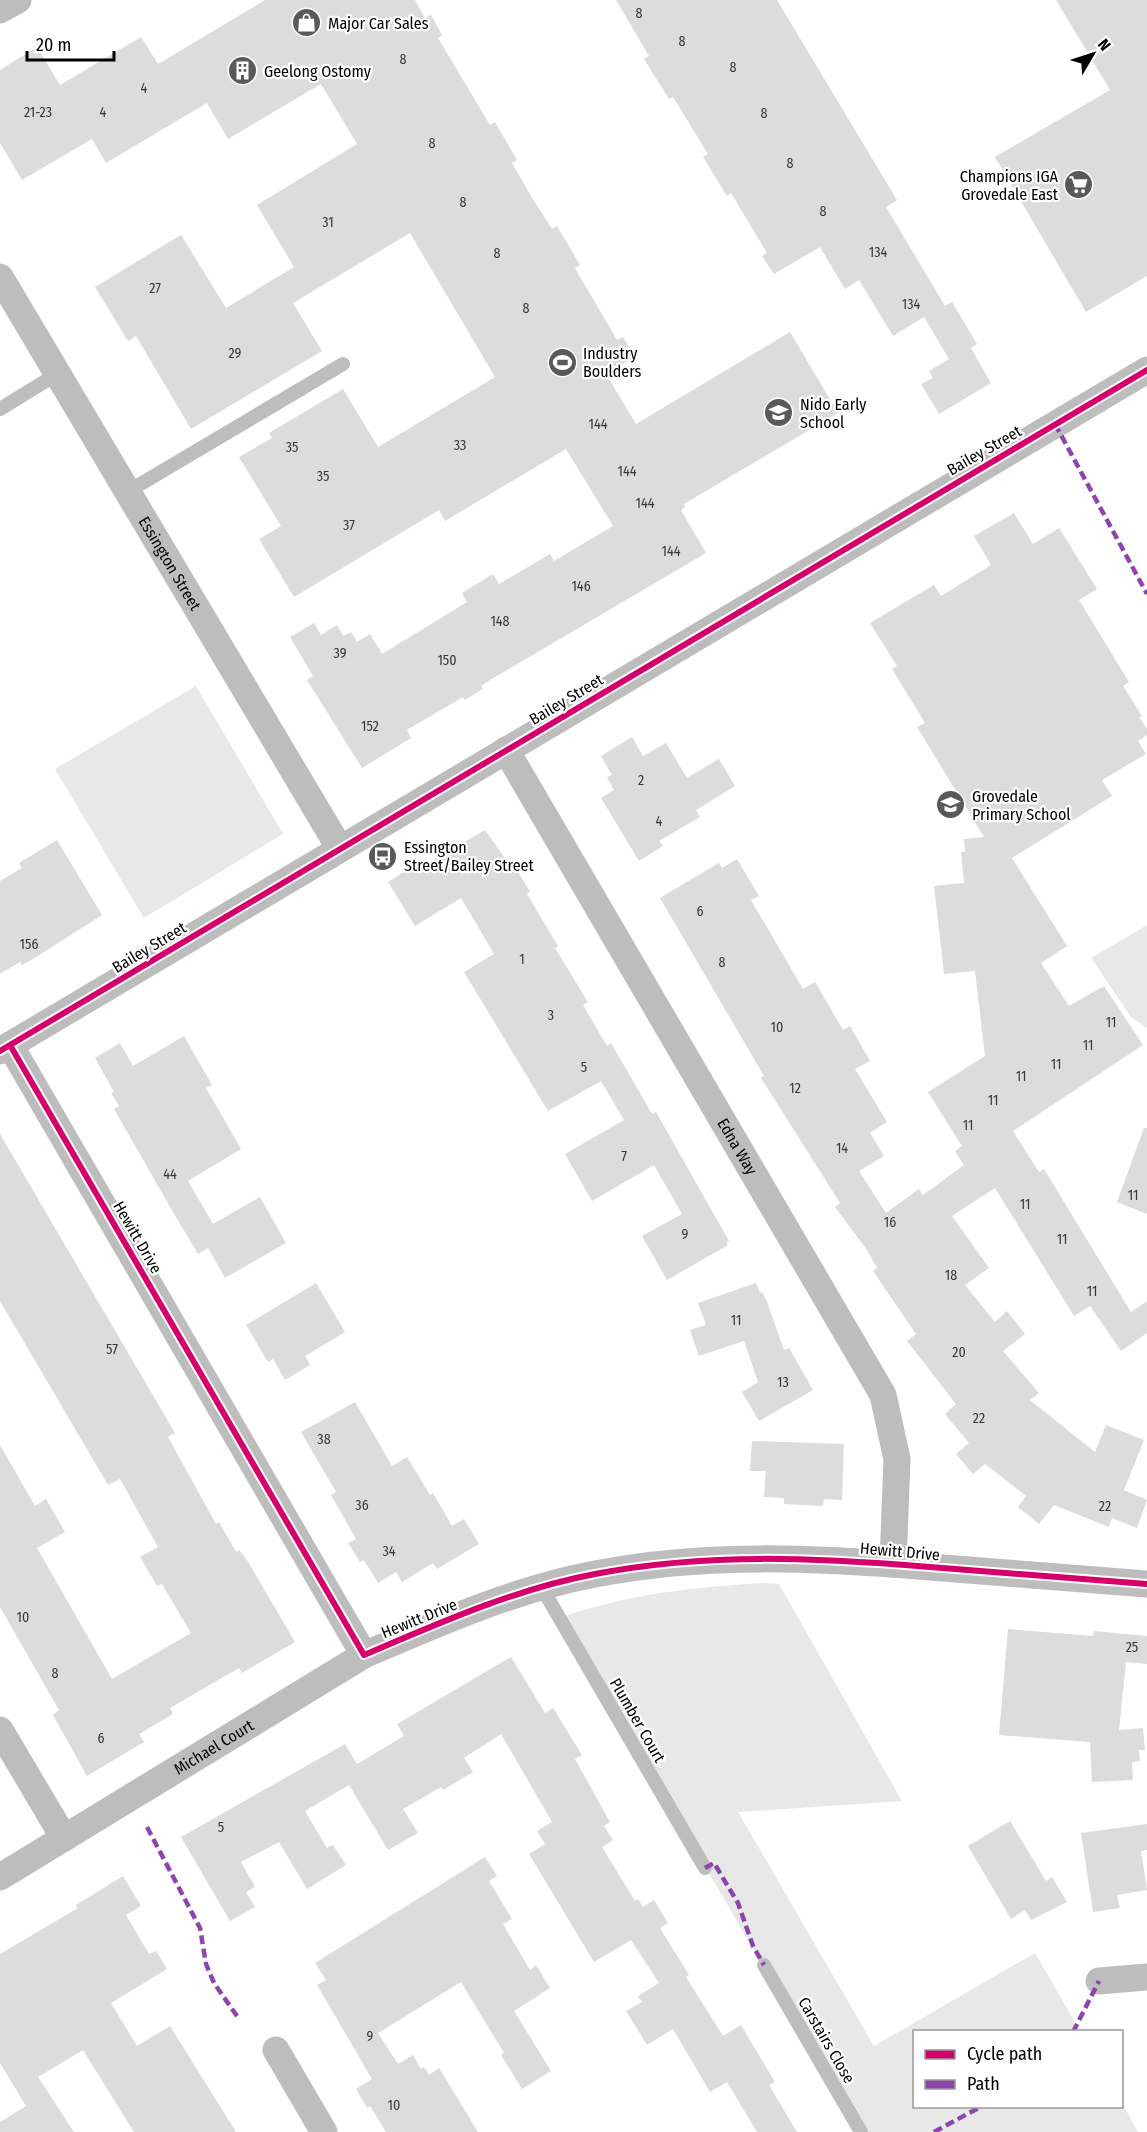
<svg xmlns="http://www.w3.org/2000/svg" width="1147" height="2132" viewBox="0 0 1147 2132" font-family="'Fira Sans Condensed',sans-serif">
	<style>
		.green { fill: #e8e8e8 }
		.building { fill: #dcdcdc }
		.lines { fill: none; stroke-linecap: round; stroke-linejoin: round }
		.lane { stroke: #bdbdbd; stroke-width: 14 }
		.street { stroke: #bdbdbd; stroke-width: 27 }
		.quiet { stroke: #8e44ad; stroke-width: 4.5; stroke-dasharray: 9 4.5; stroke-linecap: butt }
		.cycleway-casing { stroke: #fff; stroke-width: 10 }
		.cycleway { stroke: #d6006c; stroke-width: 6 }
		.labels { text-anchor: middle; stroke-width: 4.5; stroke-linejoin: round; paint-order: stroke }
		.number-label { font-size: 14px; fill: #373737 }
		.poi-label { font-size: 16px; fill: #000; stroke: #fff; text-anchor: start }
		.street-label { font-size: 16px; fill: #000; stroke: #fff }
	</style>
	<rect width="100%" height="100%" fill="#fff"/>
	<!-- green -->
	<path class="green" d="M196,686L283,834L144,918L55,769Z
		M1147,925V1028L1131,1017L1091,958Z
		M766,1583L779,1584L902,1801L738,1812L874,2046L1035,1953L1080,2031L914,2032V2106H1122V2103L1138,2132H860L560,1618C627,1594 696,1587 766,1583Z"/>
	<!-- building -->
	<path class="building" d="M265,0H415L425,18L431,15L442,35L438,38L490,125L495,122L517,160L512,163L531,196L552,229L557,226L580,265L575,268L617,340L623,337L635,357L606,374L636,424L790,332L838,413L684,504L685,507L681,510L706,553L490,680L481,686L483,689L465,700L463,697L407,730L411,738L362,768L307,680L313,676L290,637L314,623L321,635L337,625L343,636L351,632L357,642L370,634L382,654L467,602L462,593L493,574L499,584L550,554L554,561L613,526L566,449L445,521L439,510L294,597L259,539L281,526L239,457L272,438L269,433L343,389L378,447L495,377L410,233L293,303L322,351L191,429L136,336L128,341L95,287L181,235L226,308L294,267L257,205L357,144L321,84L228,139L207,103L106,163L92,139L22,180L0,143V70L37,47L60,85L141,37L158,64Z
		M616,0H777L897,200L886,207L945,306L952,302L964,322L977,344L971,348L991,383L939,414L921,384L933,378L929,371L949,359L924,317L893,336L859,280L845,289L820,247L774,274L762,256L767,253L731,193L727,196L703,157L708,154L673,97L669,99L644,59L649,56Z
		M1056,0H1147V276L1086,312L995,157L1110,90Z
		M1014,513L1033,544L1059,528L1097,589L1079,600L1129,682L1123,686L1142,716L1139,717L1147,729V735L1138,741L1146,754L1102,780L1112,796L1012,858L1067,946L1041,963L1069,1006L1104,986L1143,1045L1013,1131L1039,1172L1044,1169L1131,1312L1147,1301V1333L1121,1351L1090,1306L1074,1316L995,1188L952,1216L989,1268L965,1285L995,1322L1007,1311L1025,1334L1003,1351L1039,1393L1030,1400L1095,1452L1106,1425L1144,1440L1124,1490L1147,1500L1137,1528L1112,1518L1109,1527L1054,1505L1039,1524L1018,1507L1026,1496L985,1464L973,1474L956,1454L969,1443L945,1414L956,1404L907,1341L916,1334L873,1271L877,1268L867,1250L835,1207L840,1203L761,1078L764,1076L660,898L719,863L722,868L737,859L759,896L751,900L803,989L815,982L843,1030L850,1026L870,1061L855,1069L887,1122L870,1133L884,1156L859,1171L886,1213L919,1189L923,1195L964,1165L955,1151L962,1146L928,1092L985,1056L975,971L944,974L934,886L964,883L961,852H965L964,839L984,837L917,727L925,723L892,669L897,666L870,623L934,585L941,596L991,565L974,536Z
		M632,737L643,756L666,743L687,778L719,759L735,786L696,810L700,817L659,841L663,846L639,861L601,798L614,790L607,777L612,775L601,756Z
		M485,830L510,865L513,863L530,892L527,894L558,946L555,948L588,1002L583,1005L607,1046L611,1043L652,1114L656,1112L729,1241L726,1243L728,1245L667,1280L642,1236L682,1214L654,1165L592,1201L565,1154L624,1120L601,1081L548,1111L464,972L494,954L461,898L415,926L388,882L425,859L428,863Z
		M57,840L102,915L33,959L22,965L20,962L0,974V881L22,868L19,863Z
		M184,1036L212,1085L206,1088L241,1149L188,1181L213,1224L260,1197L286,1243L225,1278L208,1248L198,1254L173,1212L114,1109L119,1106L111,1093L114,1092L95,1058L120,1043L133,1066Z
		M1144,1128H1147V1214L1117,1202Z
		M0,1134L175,1433L168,1437L216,1524L219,1522L236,1552L239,1550L247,1560L295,1642L242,1673L239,1668L170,1708L173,1714L139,1734L144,1742L87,1776L53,1715L59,1710L0,1607V1445L35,1506L46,1499L65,1532L37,1548L112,1679L191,1633L162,1584L157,1586L140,1557L158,1547L120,1479L108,1485L0,1301Z
		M316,1283L345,1332L305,1356L310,1365L285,1380L273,1359L268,1362L246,1325Z
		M756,1283L760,1293L762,1292L766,1299L784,1350L789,1348L813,1390L759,1421L742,1392L758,1382L744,1341L699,1356L690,1330L706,1325L698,1303Z
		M355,1402L392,1466L407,1457L430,1495L433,1493L452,1526L464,1519L479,1544L437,1569L433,1563L402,1582L396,1572L378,1583L364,1560L360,1562L348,1543L356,1539L331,1495L336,1492L301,1432Z
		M752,1441L844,1444L842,1500L824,1499L823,1506L784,1504V1498L764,1497L766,1471H750Z
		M1008,1629L1093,1636L1094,1631L1147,1636V1664L1126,1662L1119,1730L1143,1728L1145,1750H1139L1140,1761L1132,1762L1133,1780L1092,1782L1090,1742L999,1735Z
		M511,1657L545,1713L553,1708L582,1755L575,1759L610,1822L604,1826L613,1840L602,1847L635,1901L638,1899L643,1907L654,1900L668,1923L660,1928L689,1975L686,1977L723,2036L741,2025L775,2082L769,2085L797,2132H757L727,2082L710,2092L673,2029L647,2045L626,2011L642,2002L638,1996L659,1983L631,1940L594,1962L529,1854L545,1844L537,1831L552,1822L501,1734L464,1758L473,1772L443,1790L441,1787L403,1809L418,1833L388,1850L349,1785L305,1811L327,1848L333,1845L346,1865L307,1889L279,1842L241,1862L255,1887L246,1892L255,1907L230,1921L181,1837L345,1744L357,1764L404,1736L397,1724Z
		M1010,1821L1046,1881L1052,1877L1067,1902L1031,1920L1025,1910L1011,1919L968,1846Z
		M1147,1824V1850L1141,1851L1147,1890L1117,1895L1120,1908L1093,1912L1081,1833Z
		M485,1857L497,1876L489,1881L512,1919L503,1924L530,1970L536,1965L550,1988L514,2011L551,2071L522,2089L501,2055L504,2053L461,1982L378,2033L398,2064L413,2055L421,2069L424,2067L429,2075L439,2068L478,2132H386L370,2106L367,2108L356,2089L372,2079L317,1985L326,1980L315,1963Z
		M123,1876L141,1906L126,1915L149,1954L156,1951L167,1969L111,2003L137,2046L170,2026L236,2132H134L83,2050L38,2077L74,2132H0V2122L26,2106L0,2063V1954L78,1908L76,1905Z"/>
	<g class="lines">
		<!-- lane -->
		<path class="lane" d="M0,409L57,374
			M127,492L343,364
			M542,1588L705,1868
			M764,1965L861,2132"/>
		<!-- street -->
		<g class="street">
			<path d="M0,10L18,0"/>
			<path id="s1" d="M0,277L340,849"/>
			<path id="s2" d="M506,750L883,1395L897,1459L893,1564"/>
			<path d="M10,1045L364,1655C439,1623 515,1589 595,1574C707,1552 817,1558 930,1567C1002,1573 1075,1578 1147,1584"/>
			<path d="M0,1051L1147,370"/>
			<path d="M0,1730L64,1838"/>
			<path id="s3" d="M0,1877L364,1655"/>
			<path d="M1099,1981L1147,1977"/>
			<path d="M276,2050L324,2132"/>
		</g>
		<!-- quiet -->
		<path class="quiet" d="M1055,424L1147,594
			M147,1827L200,1928L206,1964L214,1983L239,2019
			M705,1868L714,1863L738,1903L753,1946L764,1965
			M1073,2032L1099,1981
			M934,2132L982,2106"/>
		<defs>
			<path id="cycleway" d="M10,1045L364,1655C439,1623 515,1589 595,1574C707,1552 817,1558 930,1567C1002,1573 1075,1578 1147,1584
				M0,1051L1147,370"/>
		</defs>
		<!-- cycleway casing -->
		<use href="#cycleway" class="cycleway-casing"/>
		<!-- cycleway -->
		<use href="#cycleway" class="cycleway"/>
	</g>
	<!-- icons -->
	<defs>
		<symbol id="shop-disc" viewBox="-11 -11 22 22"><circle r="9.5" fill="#595959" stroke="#fff"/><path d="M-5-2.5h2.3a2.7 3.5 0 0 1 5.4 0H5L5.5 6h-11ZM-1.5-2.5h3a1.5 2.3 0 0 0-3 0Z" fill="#fff"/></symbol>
		<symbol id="building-disc" viewBox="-11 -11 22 22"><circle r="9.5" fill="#595959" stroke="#fff"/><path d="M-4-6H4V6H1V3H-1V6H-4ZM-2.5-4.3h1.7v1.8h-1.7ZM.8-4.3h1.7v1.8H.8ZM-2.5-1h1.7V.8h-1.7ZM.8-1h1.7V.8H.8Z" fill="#fff"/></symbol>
		<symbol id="supermarket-disc" viewBox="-11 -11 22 22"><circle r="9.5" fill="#595959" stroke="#fff"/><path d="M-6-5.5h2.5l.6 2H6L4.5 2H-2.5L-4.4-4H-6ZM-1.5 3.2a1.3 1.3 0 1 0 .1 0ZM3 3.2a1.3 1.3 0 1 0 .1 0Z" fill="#fff"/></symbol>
		<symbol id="stadium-disc" viewBox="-11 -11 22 22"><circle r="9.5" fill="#595959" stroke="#fff"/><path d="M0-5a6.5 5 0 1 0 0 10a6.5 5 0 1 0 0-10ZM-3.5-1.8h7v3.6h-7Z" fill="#fff"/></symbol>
		<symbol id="school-disc" viewBox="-11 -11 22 22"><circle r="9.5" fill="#595959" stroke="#fff"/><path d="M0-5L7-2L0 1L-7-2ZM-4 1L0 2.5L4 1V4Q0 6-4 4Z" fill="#fff"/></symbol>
		<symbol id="bus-disc" viewBox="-11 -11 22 22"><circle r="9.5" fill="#595959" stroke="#fff"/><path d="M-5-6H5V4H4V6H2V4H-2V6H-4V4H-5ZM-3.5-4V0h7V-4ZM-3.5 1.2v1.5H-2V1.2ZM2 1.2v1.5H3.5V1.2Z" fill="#fff"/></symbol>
	</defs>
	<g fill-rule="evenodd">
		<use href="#shop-disc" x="290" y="6" width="33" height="33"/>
		<use href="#building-disc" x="226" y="54" width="33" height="33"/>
		<use href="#supermarket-disc" x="1062" y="168" width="33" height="33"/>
		<use href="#stadium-disc" x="546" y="346" width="33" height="33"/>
		<use href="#school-disc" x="762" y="396" width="33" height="33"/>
		<use href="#school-disc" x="934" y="788" width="33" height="33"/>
		<use href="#bus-disc" x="366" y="840" width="33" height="33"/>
	</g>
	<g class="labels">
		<!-- number labels -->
		<g class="number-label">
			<text x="639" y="18">8</text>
			<text x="682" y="46">8</text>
			<text x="403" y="64">8</text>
			<text x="733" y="72">8</text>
			<text x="144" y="93">4</text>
			<text x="38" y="117">21-23</text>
			<text x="103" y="117">4</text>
			<text x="764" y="118">8</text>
			<text x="432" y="148">8</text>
			<text x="790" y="168">8</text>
			<text x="463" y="207">8</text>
			<text x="823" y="216">8</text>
			<text x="328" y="227">31</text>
			<text x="878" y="257">134</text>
			<text x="497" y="258">8</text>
			<text x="155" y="293">27</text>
			<text x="911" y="309">134</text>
			<text x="526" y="313">8</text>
			<text x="235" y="358">29</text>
			<text x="598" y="429">144</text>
			<text x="460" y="450">33</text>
			<text x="292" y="452">35</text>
			<text x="627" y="476">144</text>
			<text x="323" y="481">35</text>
			<text x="645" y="508">144</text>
			<text x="349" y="530">37</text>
			<text x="671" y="556">144</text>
			<text x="581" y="591">146</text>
			<text x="500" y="626">148</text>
			<text x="340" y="658">39</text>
			<text x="447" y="665">150</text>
			<text x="370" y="731">152</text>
			<text x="641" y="785">2</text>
			<text x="659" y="826">4</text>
			<text x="700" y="916">6</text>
			<text x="29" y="949">156</text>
			<text x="522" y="964">1</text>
			<text x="722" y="967">8</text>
			<text x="551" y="1020">3</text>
			<text x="1111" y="1027">11</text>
			<text x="777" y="1032">10</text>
			<text x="1088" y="1050">11</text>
			<text x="1056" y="1069">11</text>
			<text x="584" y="1072">5</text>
			<text x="1021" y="1081">11</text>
			<text x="795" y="1093">12</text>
			<text x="993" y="1105">11</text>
			<text x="968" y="1130">11</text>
			<text x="842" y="1153">14</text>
			<text x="624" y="1161">7</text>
			<text x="170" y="1179">44</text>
			<text x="1133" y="1200">11</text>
			<text x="1025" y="1209">11</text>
			<text x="890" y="1227">16</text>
			<text x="685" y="1239">9</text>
			<text x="1062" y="1244">11</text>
			<text x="951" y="1280">18</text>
			<text x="1092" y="1296">11</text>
			<text x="736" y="1325">11</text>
			<text x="112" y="1354">57</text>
			<text x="959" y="1357">20</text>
			<text x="783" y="1387">13</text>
			<text x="979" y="1423">22</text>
			<text x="324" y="1444">38</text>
			<text x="362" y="1510">36</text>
			<text x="1105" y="1511">22</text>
			<text x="389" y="1556">34</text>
			<text x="23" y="1622">10</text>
			<text x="1132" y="1652">25</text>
			<text x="55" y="1678">8</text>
			<text x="101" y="1743">6</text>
			<text x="221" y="1832">5</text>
			<text x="370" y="2041">9</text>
			<text x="394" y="2110">10</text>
		</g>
		<!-- poi labels -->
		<g class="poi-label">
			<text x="328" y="29">Major Car Sales</text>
			<text x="264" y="77">Geelong Ostomy</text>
			<text x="1058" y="182" text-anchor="end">Champions IGA<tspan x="1058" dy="18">Grovedale East</tspan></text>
			<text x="583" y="359">Industry<tspan x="583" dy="18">Boulders</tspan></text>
			<text x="800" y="410">Nido Early<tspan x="800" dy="18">School</tspan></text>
			<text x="972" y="802">Grovedale<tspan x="972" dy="18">Primary School</tspan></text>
			<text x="404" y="853">Essington<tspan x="404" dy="18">Street/Bailey Street</tspan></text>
		</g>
		<!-- street labels -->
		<g class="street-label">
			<text transform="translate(984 450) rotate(-30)" y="6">Bailey Street</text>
			<text dy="6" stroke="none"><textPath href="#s1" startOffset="333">Essington Street</textPath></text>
			<text transform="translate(566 699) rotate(-31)" y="6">Bailey Street</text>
			<text transform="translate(149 947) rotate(-31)" y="6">Bailey Street</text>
			<text dy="6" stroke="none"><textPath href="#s2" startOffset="459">Edna Way</textPath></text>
			<text transform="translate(138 1237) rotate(60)" y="6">Hewitt Drive</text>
			<text transform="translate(900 1551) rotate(5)" y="6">Hewitt Drive</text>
			<text transform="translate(419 1618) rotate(-22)" y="6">Hewitt Drive</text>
			<text transform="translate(638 1720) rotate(60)" y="6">Plumber Court</text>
			<text dy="6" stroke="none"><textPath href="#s3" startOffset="250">Michael Court</textPath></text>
			<text transform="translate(827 2040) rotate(60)" y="6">Carstairs Close</text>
		</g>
	</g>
	<!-- legend -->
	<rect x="913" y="2030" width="210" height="78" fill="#ffffff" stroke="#999999" stroke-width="1.5"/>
	<rect x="925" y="2050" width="30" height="9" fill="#d6006c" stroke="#999999" stroke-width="1.5"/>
	<text x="967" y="2060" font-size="18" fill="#000000">Cycle path</text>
	<rect x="925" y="2080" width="30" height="9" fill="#8e44ad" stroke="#999999" stroke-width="1.5"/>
	<text x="967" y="2090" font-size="18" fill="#000000">Path</text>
	<!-- north arrow -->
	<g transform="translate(1093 54) rotate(51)" stroke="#ffffff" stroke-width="4.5" paint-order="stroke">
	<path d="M0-4.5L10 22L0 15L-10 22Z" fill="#000000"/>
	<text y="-9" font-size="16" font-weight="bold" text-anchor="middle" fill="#000000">N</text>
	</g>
	<!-- scale -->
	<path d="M27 51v9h87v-9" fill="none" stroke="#000000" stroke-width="3"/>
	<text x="36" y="51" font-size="18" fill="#000000" stroke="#ffffff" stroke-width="4.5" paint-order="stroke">20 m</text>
</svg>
